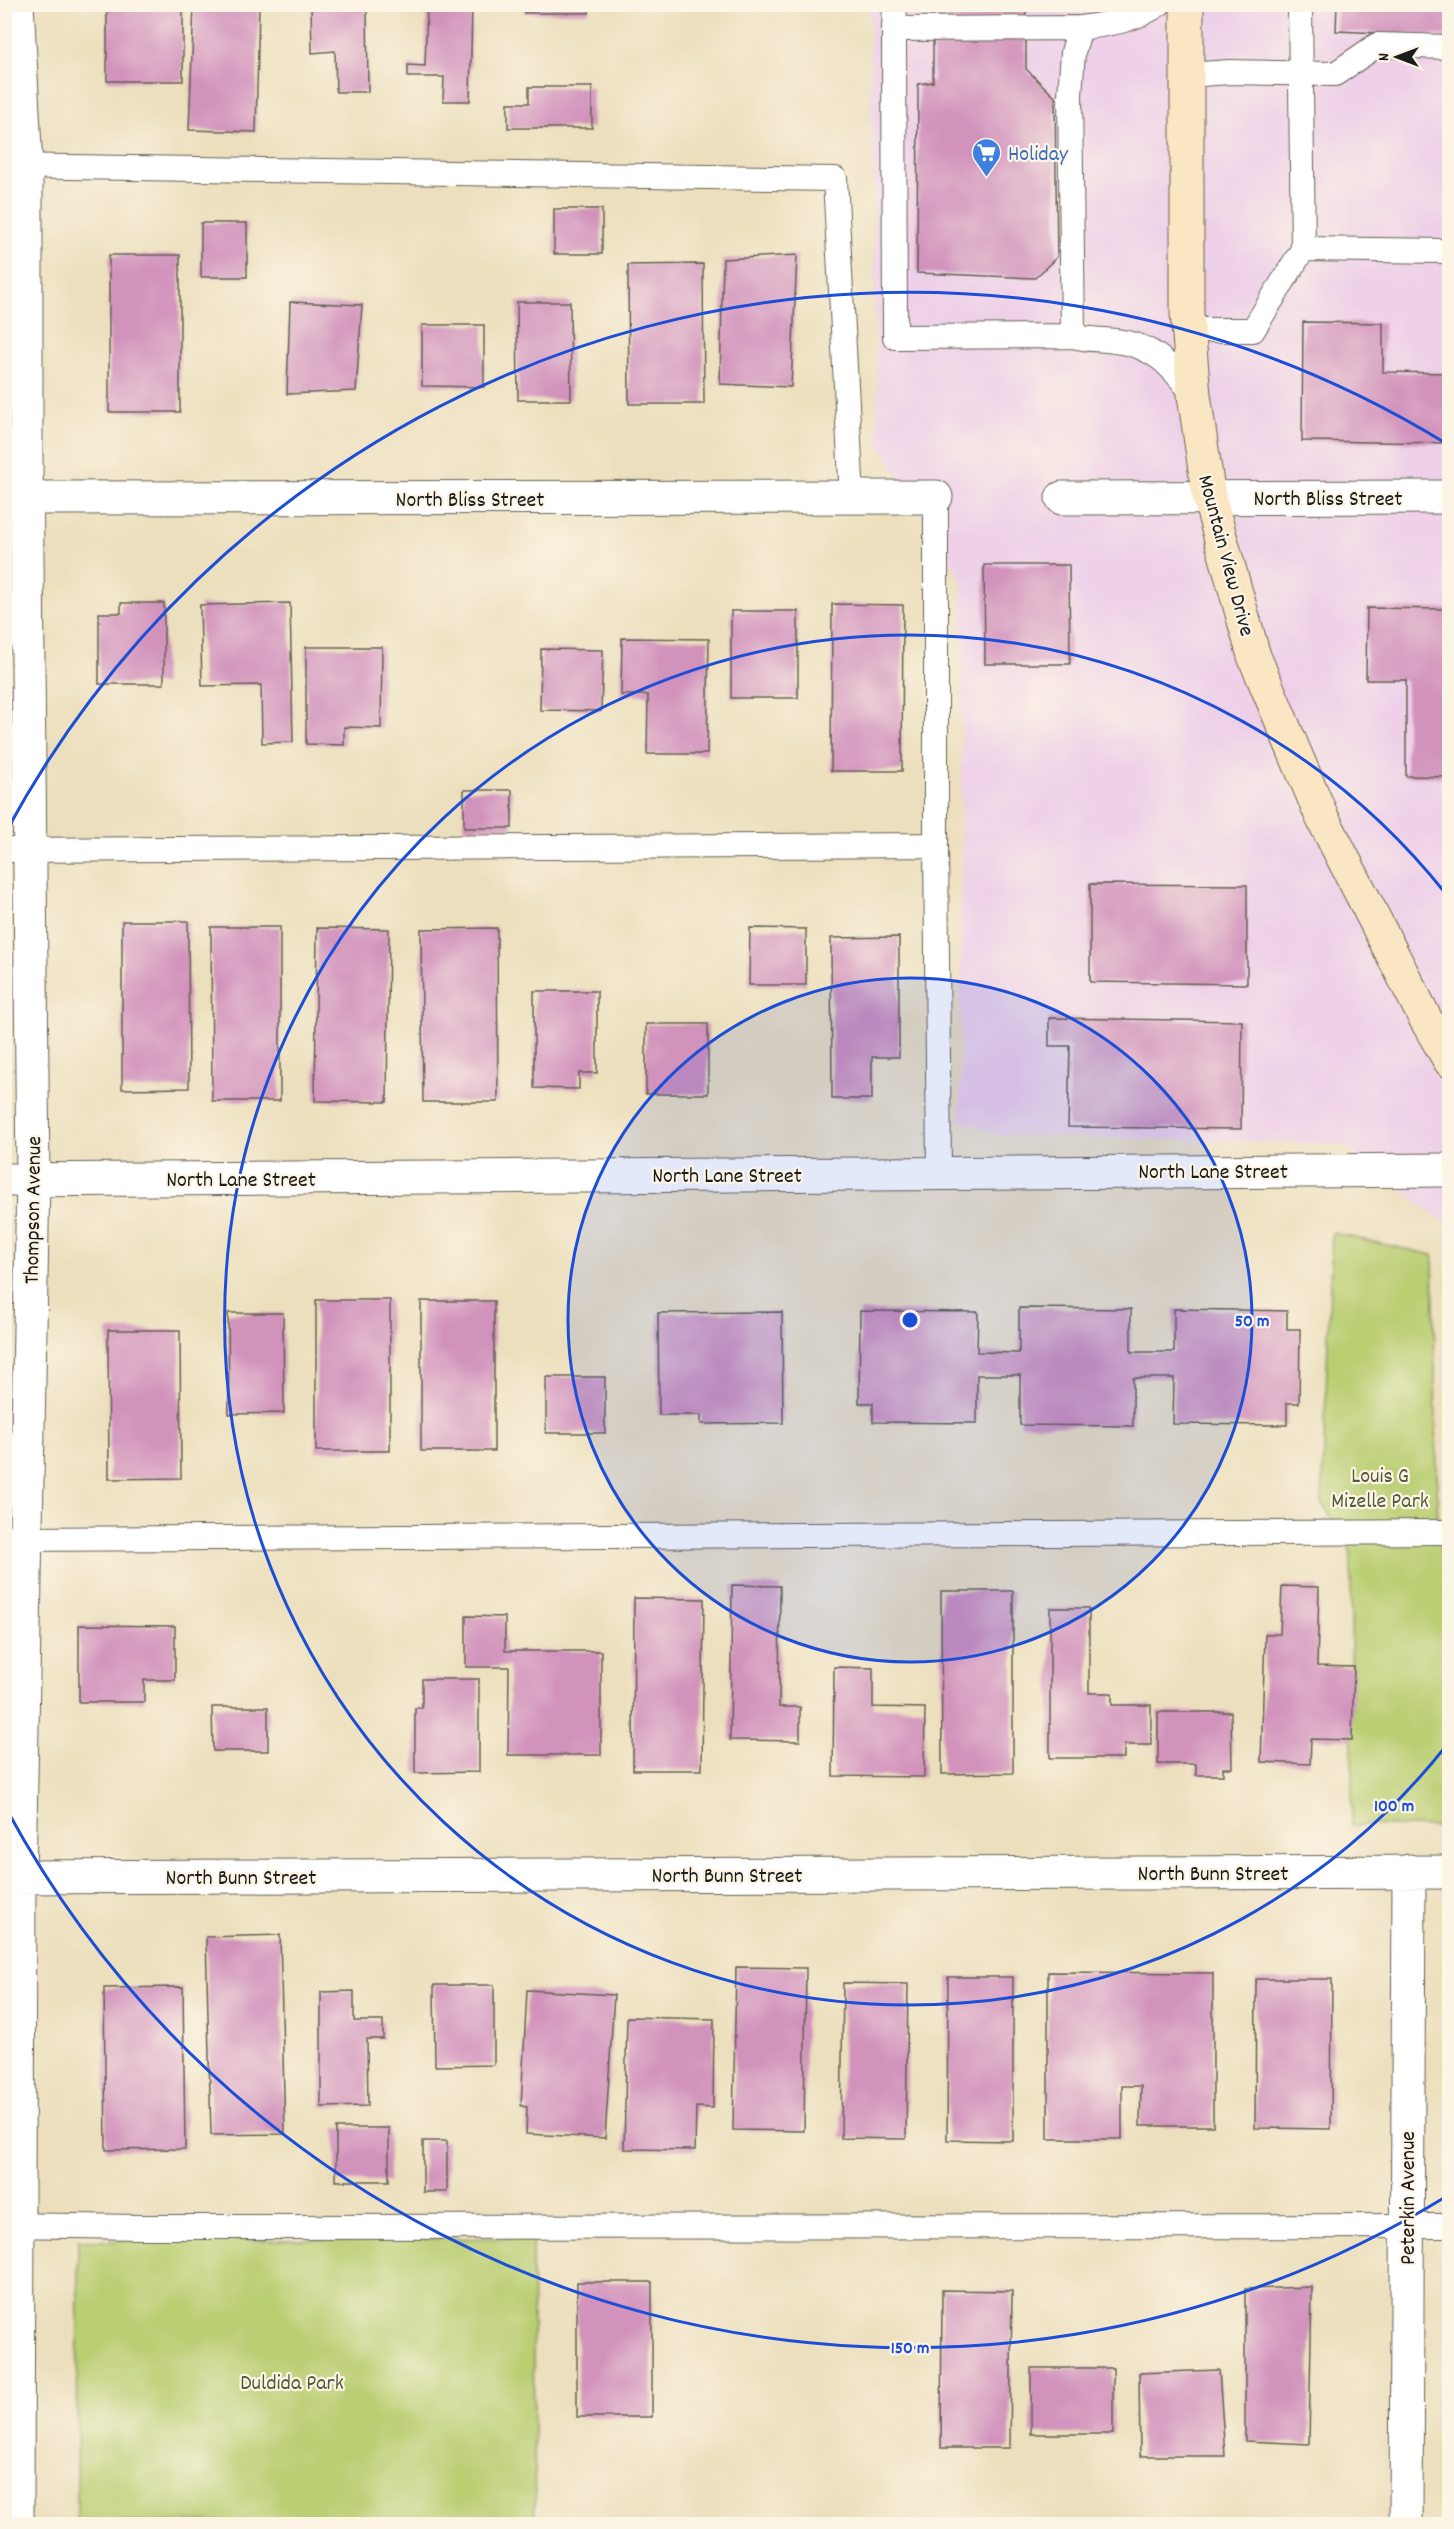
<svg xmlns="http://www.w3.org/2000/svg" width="1454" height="2529" viewBox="0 0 1454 2529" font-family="Dekko,sans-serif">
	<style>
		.built { fill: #eed0e8 }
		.park { fill: #bace72; stroke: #6b7547; stroke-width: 1.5 }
		.building { fill: #d192bc }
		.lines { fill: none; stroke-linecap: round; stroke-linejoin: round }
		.lane-casing { stroke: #656054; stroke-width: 26 }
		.street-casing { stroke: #656054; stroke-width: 35 }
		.secondary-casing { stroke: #656054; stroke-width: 35 }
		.lane { stroke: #fff; stroke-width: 24 }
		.street { stroke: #fff; stroke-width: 33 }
		.secondary { stroke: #fbe6c4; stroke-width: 33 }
		.ring { fill: none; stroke: #1d4ed8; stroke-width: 3 }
		.labels { text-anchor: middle; stroke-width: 4.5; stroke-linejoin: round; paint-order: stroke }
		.shop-label { font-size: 22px; fill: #366cbe; stroke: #fcf5e5; text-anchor: start }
		.street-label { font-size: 22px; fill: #1c1c1c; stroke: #fcf5e5 }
		.park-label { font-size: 22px; fill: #535a3a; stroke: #fcf5e5 }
		.centre { fill: #1d4ed8; stroke: #fcf5e5; stroke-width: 3 }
		.ring-label { font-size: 18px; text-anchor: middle; font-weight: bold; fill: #1d4ed8; stroke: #fcf5e5; stroke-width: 4.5; stroke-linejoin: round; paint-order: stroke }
	</style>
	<rect width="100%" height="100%" fill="#fcf5e5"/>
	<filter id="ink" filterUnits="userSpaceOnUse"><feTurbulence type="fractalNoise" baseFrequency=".0167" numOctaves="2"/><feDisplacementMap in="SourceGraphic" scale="12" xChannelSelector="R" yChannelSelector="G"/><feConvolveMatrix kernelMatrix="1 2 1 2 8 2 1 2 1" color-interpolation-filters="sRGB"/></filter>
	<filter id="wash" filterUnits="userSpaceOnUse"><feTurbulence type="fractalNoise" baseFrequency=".008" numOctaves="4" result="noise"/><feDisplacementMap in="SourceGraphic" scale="24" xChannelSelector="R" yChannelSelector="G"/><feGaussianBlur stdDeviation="1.35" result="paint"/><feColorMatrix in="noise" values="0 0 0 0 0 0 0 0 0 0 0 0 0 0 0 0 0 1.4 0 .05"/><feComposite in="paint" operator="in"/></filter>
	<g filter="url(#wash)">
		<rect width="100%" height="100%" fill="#ecdfbd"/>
		<!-- built -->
		<path class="built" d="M869,5H1449V1226L1341,1144L998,1135L960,1120L962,582L878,441Z"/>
		<!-- park -->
		<path class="park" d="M1332,1233L1433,1255L1438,1532L1450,1626L1449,1827L1352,1825L1351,1552L1322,1502Z
			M532,2238L535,2522H77L78,2241Z"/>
		<g id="blocks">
			<!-- building -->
			<path class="building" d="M107,4H183V81H107Z
				M194,4H259L256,132L189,130Z
				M311,4H367L368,92H336L335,51L312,53Z
				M427,4H472L470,101H443L444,77H408V65L425,66Z
				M524,4H589V13H524Z
				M933,4H1026V69L1055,97L1057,257L1035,278L917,273L918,84L933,82Z
				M1337,4H1450V36L1336,31Z
				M529,87H592V128H508V103H529Z
				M554,209H602V254H554Z
				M201,223H247V277H201Z
				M109,255H180V412H109Z
				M797,255L791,387L720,384L723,259Z
				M703,264L704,404H629L628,265Z
				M290,302L362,305L356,391L287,394Z
				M517,302H570L571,400H518Z
				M1303,322L1383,323V372L1450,373V443L1302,441Z
				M422,325H484V387L422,386Z
				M984,565H1069L1070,664H985Z
				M121,603H164V684H99V613H121Z
				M290,603L293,742L262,743L261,685L202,686L200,605Z
				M832,604L903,605L902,771H831Z
				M1367,608L1450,609V777L1406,776V680H1366Z
				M731,611H798V698H731Z
				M622,638L709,639L707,754H647L648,695H621Z
				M306,647H382L381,728L344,727V745L306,744Z
				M541,649L603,650L601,711L540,710Z
				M464,790H512V828H464Z
				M1090,884L1247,885V984L1090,982Z
				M122,921H188L189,1088L122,1089Z
				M211,927H280V1101H212Z
				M317,928L389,929L387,1102L315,1101Z
				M497,928L498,1102H423L421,929Z
				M750,928L806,929V985H749Z
				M899,937V1057H872V1099H832L831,938Z
				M534,991H597V1073H579V1089L534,1088Z
				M1049,1018L1242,1021L1241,1129L1068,1127L1070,1046H1049Z
				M646,1024H708V1094H646Z
				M316,1300H390V1451H316Z
				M421,1301H494V1451H421Z
				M1019,1308L1131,1309V1352H1174V1309L1287,1311V1329H1300L1299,1403H1287V1425L1173,1424L1174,1378H1133V1426L1020,1425V1375H977V1423L873,1422V1403H859L860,1311L978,1312L977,1352L1019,1353Z
				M782,1312L783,1423L701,1424V1415H659L658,1313Z
				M228,1313H283L284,1413L229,1414Z
				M108,1330H180L181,1478L109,1479Z
				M546,1377H605V1433H546Z
				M732,1585L780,1586L779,1707H800V1741L730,1740Z
				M1282,1586L1319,1587L1317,1666L1354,1667L1352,1740L1311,1739L1310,1764L1261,1762L1265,1634H1280Z
				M941,1591H1013V1773L942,1774Z
				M634,1598L704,1599L702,1770H633Z
				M1050,1608H1089V1693H1112V1705H1151V1745H1124V1758H1050Z
				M466,1616L505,1617V1651H601V1755H508L509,1667H466Z
				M79,1625L175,1626V1680H144V1702H79Z
				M834,1667L873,1668V1707L925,1708L924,1777L833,1776Z
				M422,1679H479V1772L415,1773V1708H422Z
				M212,1707H268V1751H213Z
				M1158,1712H1231L1232,1768H1223V1775H1196V1764H1158Z
				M280,1935L285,2134L211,2135L206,1937Z
				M736,1967L806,1968L804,2131L733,2130Z
				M1048,1972L1213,1973V2126H1140L1141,2086H1122V2139H1048Z
				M948,1977H1013V2141L947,2140Z
				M1256,1979H1332L1331,2129L1255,2128Z
				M843,1983L908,1984L906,2139L841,2138Z
				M434,1985H494V2065L435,2066Z
				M183,1987L185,2149L106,2150L104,1988Z
				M527,1990L614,1995L605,2138L526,2134L527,2107L521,2106Z
				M354,1991V2021H383V2039H367L368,2106L321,2107V1992Z
				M627,2017L714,2019L713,2108L696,2107L695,2150L624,2149Z
				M336,2128H389V2181H336Z
				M423,2141H447V2192H423Z
				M577,2282H652V2417H577Z
				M1312,2287L1309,2444L1245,2441V2289Z
				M942,2290L1012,2291L1010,2448H941Z
				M1031,2368H1113V2434H1031Z
				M1219,2370L1225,2456H1140L1139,2373Z"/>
		</g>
	</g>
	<g filter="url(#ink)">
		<use href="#blocks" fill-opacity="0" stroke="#656054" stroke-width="1.5"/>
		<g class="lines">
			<defs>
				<path id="lane" d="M1159,4C1135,21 1108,24 1080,28L1073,52L1070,95L1073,336C1087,340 1100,339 1115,341C1154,345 1171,366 1194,395
					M894,29L895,4
					M1187,75L1230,72L1335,74L1377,45L1450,47
					M4,166L835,179L852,498
					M1303,249L1447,251
					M1189,330H1253L1303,249L1300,4
					M1073,336L895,337L894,29L1080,28
					M936,497V845L939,1173
					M4,850L936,845
					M4,1539L1450,1532
					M4,2225L142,2227L1450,2226"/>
				<path id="street" d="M17,4L26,166V455L33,1180L19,1877L17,2524
					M5,498L936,497
					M1062,498L1450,497
					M4,1180L1450,1170
					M4,1877L1450,1872
					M1406,2524L1409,1871"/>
				<path id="secondary" d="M1187,4V313L1194,395L1209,497L1254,656L1322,817L1425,1018L1450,1061"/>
			</defs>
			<!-- lane casing -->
			<use href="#lane" class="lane-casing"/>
			<!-- street casing -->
			<use href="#street" class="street-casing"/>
			<!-- secondary casing -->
			<use href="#secondary" class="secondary-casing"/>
			<!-- lane -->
			<use href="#lane" class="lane"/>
			<!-- street -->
			<use href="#street" class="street"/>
			<!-- secondary -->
			<use href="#secondary" class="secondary"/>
		</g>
	</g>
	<!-- distance rings -->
	<circle cx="910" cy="1320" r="342" fill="#1d4ed8" fill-opacity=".12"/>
	<g class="ring">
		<circle cx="910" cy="1320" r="342"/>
		<path d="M1446 1746A685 685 0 1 1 1446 894"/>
		<path d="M1447 2196A1027 1027 0 0 1 7 1810M7 830A1027 1027 0 0 1 1447 444"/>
	</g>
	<!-- icons -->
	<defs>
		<symbol id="supermarket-pin" viewBox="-11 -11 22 30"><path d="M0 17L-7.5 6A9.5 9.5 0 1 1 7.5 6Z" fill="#3f7fe0" stroke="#fcf5e5"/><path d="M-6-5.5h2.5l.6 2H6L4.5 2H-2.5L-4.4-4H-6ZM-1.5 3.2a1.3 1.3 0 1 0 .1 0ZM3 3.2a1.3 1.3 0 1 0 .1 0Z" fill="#fff"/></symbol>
	</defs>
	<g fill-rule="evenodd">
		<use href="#supermarket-pin" x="970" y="136" width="33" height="45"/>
	</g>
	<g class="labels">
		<!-- shop labels -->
		<g class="shop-label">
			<text x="1008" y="160">Holiday</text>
		</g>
		<!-- street labels -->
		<g class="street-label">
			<text x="1328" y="505">North Bliss Street</text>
			<text x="470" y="506">North Bliss Street</text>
			<text transform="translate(1228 555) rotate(75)" y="8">Mountain View Drive</text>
			<text x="1213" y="1178">North Lane Street</text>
			<text x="727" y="1182">North Lane Street</text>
			<text x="241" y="1186">North Lane Street</text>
			<text transform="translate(31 1210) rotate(-89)" y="8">Thompson Avenue</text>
			<text x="1213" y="1880">North Bunn Street</text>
			<text x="727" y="1882">North Bunn Street</text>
			<text x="241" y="1884">North Bunn Street</text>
			<text transform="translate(1406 2198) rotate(-90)" y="8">Peterkin Avenue</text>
		</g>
		<!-- park labels -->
		<g class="park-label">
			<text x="1380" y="1482">Louis G<tspan x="1380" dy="25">Mizelle Park</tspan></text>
			<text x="292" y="2389">Duldida Park</text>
		</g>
	</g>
	<circle cx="910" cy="1320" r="9" class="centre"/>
	<g class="ring-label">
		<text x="1252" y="1326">50 m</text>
		<text x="1394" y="1811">100 m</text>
		<text x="910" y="2353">150 m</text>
	</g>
	<!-- margin -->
	<rect width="1454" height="2529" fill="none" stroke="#fcf5e5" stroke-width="24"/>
	<!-- north arrow -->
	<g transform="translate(1397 57) rotate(270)" stroke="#fcf5e5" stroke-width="4.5" paint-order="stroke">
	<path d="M0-4.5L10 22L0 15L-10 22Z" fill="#1c1c1c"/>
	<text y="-9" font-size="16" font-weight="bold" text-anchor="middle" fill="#1c1c1c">N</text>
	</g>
</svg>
